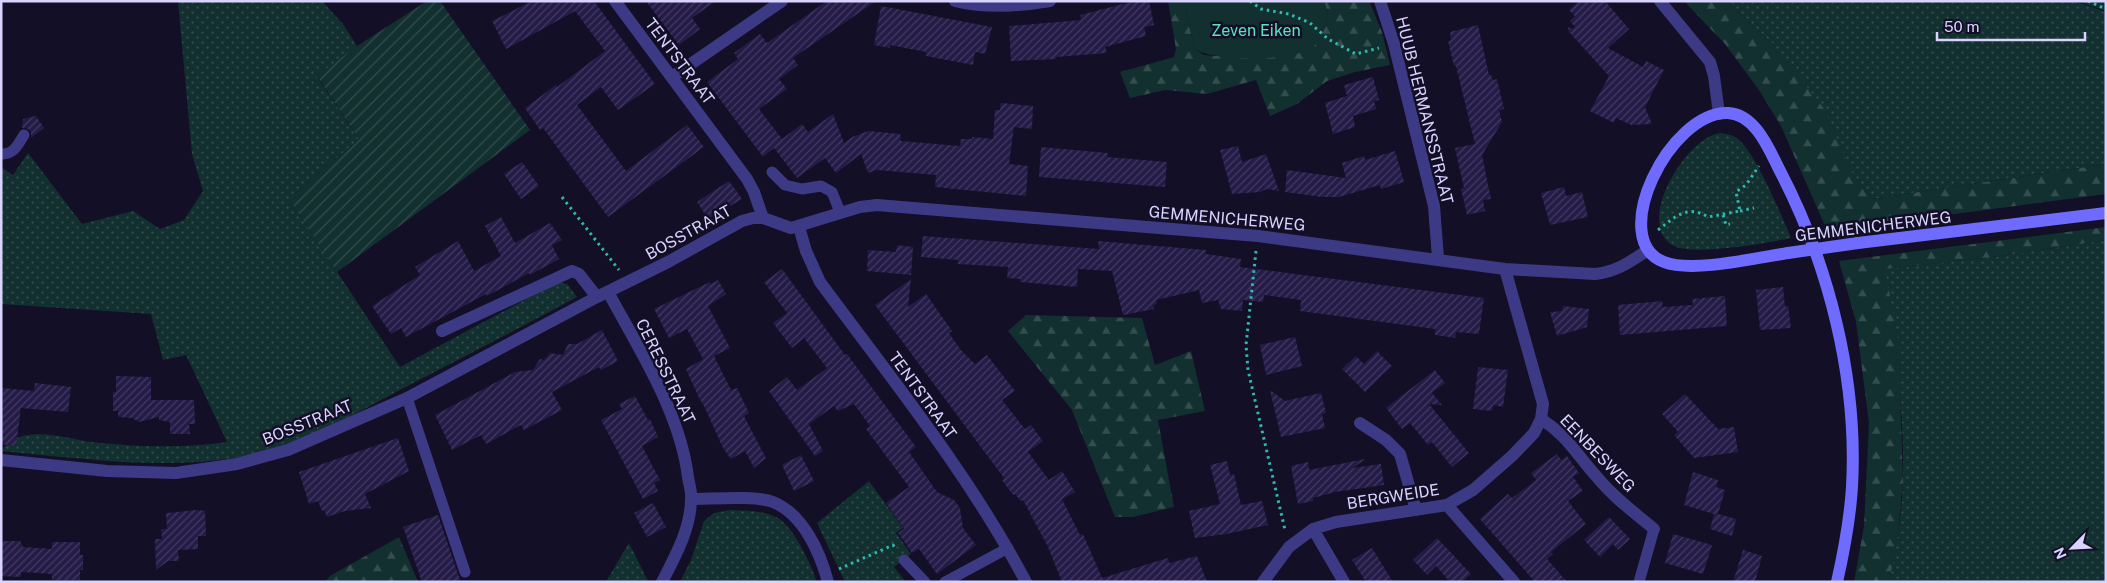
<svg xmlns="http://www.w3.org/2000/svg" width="2107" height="583" viewBox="0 0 2107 583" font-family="'Public Sans',sans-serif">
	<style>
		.grass { fill: url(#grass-dots) }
		.forest { fill: url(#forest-firs) }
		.park { fill: #12302f }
		.garden { fill: url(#garden-furrows) }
		.building { fill: url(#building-hatch) }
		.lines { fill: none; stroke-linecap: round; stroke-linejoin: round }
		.path { stroke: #2fb8b0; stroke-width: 3; stroke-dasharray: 2.5 4; stroke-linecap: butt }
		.lane { stroke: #3d3a85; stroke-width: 11 }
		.street { stroke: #3d3a85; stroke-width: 12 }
		.secondary { stroke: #6f6bff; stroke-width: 12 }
		.secondary-bridge { stroke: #6f6bff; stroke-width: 12 }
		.labels { text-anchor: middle; stroke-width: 5; stroke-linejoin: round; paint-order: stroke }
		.park-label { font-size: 16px; fill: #5fe0c0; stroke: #130f26 }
		.street-label { font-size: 16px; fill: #d9d4ff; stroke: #130f26 }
	</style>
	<defs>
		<pattern id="grass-dots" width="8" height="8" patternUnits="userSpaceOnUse" patternTransform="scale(1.25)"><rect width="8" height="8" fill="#12302f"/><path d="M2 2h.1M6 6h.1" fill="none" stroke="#344d4e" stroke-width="1.8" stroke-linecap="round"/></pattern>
		<pattern id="forest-firs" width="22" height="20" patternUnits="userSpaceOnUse" patternTransform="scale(1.25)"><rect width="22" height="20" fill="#12302f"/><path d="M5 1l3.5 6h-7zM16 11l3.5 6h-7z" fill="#344d4e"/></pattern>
		<pattern id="garden-furrows" width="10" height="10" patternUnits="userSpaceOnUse" patternTransform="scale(1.25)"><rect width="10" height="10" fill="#12302f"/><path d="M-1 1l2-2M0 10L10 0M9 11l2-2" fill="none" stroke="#344d4e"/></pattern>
		<pattern id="building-hatch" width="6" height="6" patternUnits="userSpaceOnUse" patternTransform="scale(1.25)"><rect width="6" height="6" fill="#241b47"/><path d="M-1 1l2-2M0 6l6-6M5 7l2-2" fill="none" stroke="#433b63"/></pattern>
	</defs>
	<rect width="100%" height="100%" fill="#130f26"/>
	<!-- grass -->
	<path class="grass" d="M178,1H322L343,24L357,46L317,77L359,139L289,199L400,367L558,282L567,284L577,297C526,325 474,351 423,378C362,409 304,447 235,458C158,470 79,458 1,451C6,444 14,438 23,436C47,430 75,441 100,443C141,447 186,448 227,442L186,355L163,360L151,314L1,304V167L13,175L28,153L82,224L133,211L160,229L184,220L203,191L192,154Z
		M1726,1H2074L2106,12V164L1872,199L1852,173L1774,45Z
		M1720,133C1727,134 1733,135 1738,139C1755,152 1782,216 1791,238C1767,243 1695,256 1674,246C1633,225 1686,137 1720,133Z
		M2106,240V582H1889C1896,548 1902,514 1903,480C1905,409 1893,339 1884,269L2000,256Z
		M869,481L903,528L896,533L911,554L894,567L906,582H845L817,523Z
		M730,510C746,511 761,510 776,517C793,525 811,564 817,582H680L691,560L704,521L714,513Z
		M629,543L648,581L606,582L607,580Z"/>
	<!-- forest -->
	<path class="forest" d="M1168,1H1183L1195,49L1204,55L1215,56L1315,44L1328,15L1324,1H1369L1382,32L1390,65L1355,72L1327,81L1297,104L1270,116L1256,80L1207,94L1165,90L1130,98L1120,72L1174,57L1176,49Z
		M1684,1H1726L1774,45L1825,110L1852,173L1872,199L2106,164V194L1879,224L1826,228L1781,126L1759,90L1725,44Z
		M2106,227V240L2000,256L1885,269L1898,339L1903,481L1897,543L1889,582H1854L1864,526L1869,423L1856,322L1839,261Z
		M1026,315L1142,318L1155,365L1191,351L1205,411L1158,420L1174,507L1133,517H1115L1072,410L1008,331Z
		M399,537L418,582H325L330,576Z"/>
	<!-- park -->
	<path class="park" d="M1183,1H1324L1328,15C1324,24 1321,36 1316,44C1300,63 1215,62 1195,49Z
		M2076,1H2106V11Z"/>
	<!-- garden -->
	<path class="garden" d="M427,1H440L530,130L337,272L289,199L359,139L317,76L357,46Z"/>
	<!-- building -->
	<path class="building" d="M532,1H594L655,84L618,110L601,87L577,105L626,171L687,125L704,147L608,217L543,128L540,130L525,108L556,85L557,87L605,51L575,11L506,49L492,21Z
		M646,1H716L692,18L700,29L679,45Z
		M827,1H876L793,58L798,65L779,79L787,89L759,109L782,139L802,124L808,132L833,114L844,143L852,137L868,131L900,134L901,141L960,146L961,139H972V137L993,139L995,110H1000L1001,103L1033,106L1032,129L1014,127L1009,164L1028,166L1026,196L935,187L936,175L877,170L868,173L861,154L836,173L825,158L797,178L774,148L763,157L707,82L738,59L734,53L760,34L767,43Z
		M1135,1H1149L1154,25L1144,27L1146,36L1105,47L1107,53L1056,57V59L1011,61L1009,26L1081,20L1080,15Z
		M1579,1H1605L1629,29L1608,48L1643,67L1646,61L1664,70L1645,107L1652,124L1631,125L1616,118L1614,123L1590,111L1609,76L1569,32L1568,27L1572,29L1575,27L1570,21L1575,16L1569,10Z
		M881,6L992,27L985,54L975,52L973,65L926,56V52L890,45V48L874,45Z
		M1478,25L1489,75H1491L1493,80L1497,79L1504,109L1499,110L1502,122L1482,155L1491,199L1483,200L1485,211L1467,215L1461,189L1464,188L1455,148L1475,144L1456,66H1454L1448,41L1451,40L1450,32Z
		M1373,77L1379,100L1374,101L1376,109L1353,116L1355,127L1333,134L1325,103L1347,96L1344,85Z
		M36,116L44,128L31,138V132L28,129L22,128L23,119Z
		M1238,146L1242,162L1266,154L1279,191L1267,189L1260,192L1232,194L1220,150Z
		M1041,147L1108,153L1107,157L1167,162L1165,187L1039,177Z
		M1395,151L1404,182L1381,189L1380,185L1339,197H1322L1285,192L1287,170L1346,178L1342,163L1364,156L1365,160Z
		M522,162L539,186L521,199L504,174Z
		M729,181L742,199L708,219L697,202Z
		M1564,187L1566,196L1582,192L1588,217L1550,225L1541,193Z
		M501,217L515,243L550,223L562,240L552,245L559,259L530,275L529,273L487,296L486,294L406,337L401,328L391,334L372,306L420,275L415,267L458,241L474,271L501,256L485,226Z
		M923,236L1099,249L1098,241L1206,250V254L1241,259L1240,267L1484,298L1479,334L1456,332L1455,338L1435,335V329L1300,311L1301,300L1264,295L1263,302L1243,300L1242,311L1221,309L1218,300L1202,303L1199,290L1156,300L1157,304L1153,305L1154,309L1123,315L1112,271L1078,269L1077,287L1020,282V279L1007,278L1008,267L958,264V260L921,257Z
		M897,245L913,247L911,275L867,271L868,250L896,252Z
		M782,269L845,355L847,354L916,447L909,452L937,492L954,500L960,508L963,528L976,545L937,574L919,549L912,553L898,533L904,529L886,503L909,487L866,429L870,426L854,404L838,411L834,406L809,424L823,451L815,456L769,391L787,377L797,390L827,368L804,338L792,348L773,323L787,313L764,282Z
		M911,279L908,307L926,294L952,331L949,333L961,350L975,364L987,355L1015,391L1002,400L1025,429L1031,425L1043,441L1028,452L1049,480L1062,471L1075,492L1062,499L1080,535L1083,534L1102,578L1168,558L1169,563L1197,556L1207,582H1062L1048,547L1023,500L1021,501L1015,494L1013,495L1002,480L1004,478L875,305Z
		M718,280L726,294L708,306L730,348L714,356L731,390L737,388L749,413L744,416L766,458L754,468L745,451L731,459L723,448L704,406L699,398L686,369L703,359L687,329L669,338L654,309L710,282L711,284Z
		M1783,287L1785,307L1788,306L1791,328L1760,330L1756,290Z
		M1725,296L1727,326L1620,335L1618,305L1662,301L1663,307L1693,305L1692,299Z
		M1563,306L1589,309L1587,327L1557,336L1550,312L1562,311Z
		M602,330L618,361L601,370L599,367L552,392L562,410L524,430L521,425L486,444L481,435L452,450L435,415L515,372L533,370L540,359L544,360L550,353L563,355L568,344H577Z
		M1295,337L1302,366L1266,375L1260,345Z
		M1377,351L1392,366L1365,392L1342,369L1356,356L1364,364Z
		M1478,367L1508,370L1503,407L1493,405L1492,411L1473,409Z
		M1435,370L1445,383L1432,393L1442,405L1429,404L1469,453L1452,467L1432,442L1428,445L1410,423L1402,429L1386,408Z
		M116,376L151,377V400H194L195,424H189L190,434H170V422L159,420V417L139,422L132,418L118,417V411H113V392H116Z
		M35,383L71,387L68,412L21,408L16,446L1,444V388L34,391Z
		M1270,390L1285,401L1321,393L1326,413L1322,414L1325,428L1281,437Z
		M1685,394L1718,429L1734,427L1738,452L1694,458L1674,435L1678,432L1662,414Z
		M635,396L648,420L650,419L658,437L642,446L660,480L654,483L658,491L643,499L601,420L622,409L619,404Z
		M398,438L409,471L365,494L371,508L345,511L327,517L324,510L322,511L318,501L309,504L299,472Z
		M1557,454L1561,460L1567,456L1579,473L1573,477L1583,491L1568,501L1586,524L1551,552L1553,554L1547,559L1567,582H1535L1480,519L1508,494L1512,498L1536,480L1531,473Z
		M801,455L814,481L794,491L782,465Z
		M1365,459L1353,468L1381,464L1384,485L1335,492L1313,498V501L1298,504L1291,466L1308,462L1309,470Z
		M1227,461L1230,475L1234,474L1241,505L1262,501L1268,525L1226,534L1195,538L1189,511L1220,504L1210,465Z
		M1693,472L1718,480L1716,487L1725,490L1718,514L1736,519L1732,536L1710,529L1714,514L1684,505Z
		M653,503L666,527L647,537L634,513Z
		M197,510L205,511L206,536H198V549L178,550L179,561H168L156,570L155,539H162L161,529H167L166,513Z
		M438,515L458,574L461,582H422L409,544L403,527Z
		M1609,517L1630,539L1618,550L1613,544L1600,557L1584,540Z
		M1673,534L1712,545L1703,574L1665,563Z
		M1437,538L1471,574L1462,582H1450L1436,566L1427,575L1413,560Z
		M1,541H20L23,547L52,549V542H80V555H83V570H80V580H52V574L21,572V577L1,576Z
		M1372,548L1393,582H1366L1352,560Z
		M1743,550L1762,556L1755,582H1733Z"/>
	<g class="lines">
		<!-- path -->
		<path class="path" d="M1250,1L1261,9L1289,14L1310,23L1328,39L1356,54L1379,48
			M2088,1L2106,9
			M562,197L619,270
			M1740,211L1754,208
			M1723,215L1726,225L1730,224
			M1658,230C1675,217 1687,204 1708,217L1740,211L1736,192L1746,185L1759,166
			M1256,251L1246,345L1248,370L1285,530
			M839,569L893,545L896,549"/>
		<!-- lane -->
		<path class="lane" d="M1,154C14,155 18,144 24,135
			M772,172L785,185L802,189L821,186L832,192L840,212
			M407,398L465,572
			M904,560L925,582
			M945,582L1008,548
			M1639,582L1654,529"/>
		<!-- street -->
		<path class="street" d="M615,1L747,179L754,192L763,218
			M955,1C985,9 1020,6 1050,1
			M1380,1L1394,44L1434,206L1438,258
			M1660,1L1710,62L1714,76L1719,114
			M672,77L782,1
			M799,227L806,251L820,282C891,378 970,476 1026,582
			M608,292C639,349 680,412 688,477C689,484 692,492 691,499C691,528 675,557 662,582
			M442,331L572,271L579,274L597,297
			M1541,419C1568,436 1576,454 1597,477C1613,497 1635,513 1654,529
			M1360,423L1386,440L1400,454L1416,510
			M1,460L107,471L176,473L237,464L288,450L407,398L597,297L668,262L742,221L753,218H763L791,228L860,207L877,205L913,208L1258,236L1505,269L1595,274C1617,272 1631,261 1648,250
			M692,499C712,499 755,495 773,502C803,514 820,552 828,582
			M1447,505L1514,582
			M1313,529L1344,582
			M1263,582L1289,547L1313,529L1336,522L1447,505L1473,490L1512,456L1534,433L1541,419L1543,404L1505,269"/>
		<!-- secondary -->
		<path class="secondary" d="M1858,243L2106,213
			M1788,253C1756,258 1692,273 1664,262C1606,240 1670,111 1728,113C1755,114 1769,149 1779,169C1829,264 1858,379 1852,487C1850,519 1844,551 1837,582"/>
		<!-- secondary-bridge -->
		<path class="secondary-bridge" d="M1788,253L1858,243"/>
	</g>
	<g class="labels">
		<!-- park labels -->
		<g class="park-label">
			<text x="1256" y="36">Zeven Eiken</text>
		</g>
		<!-- street labels -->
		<g class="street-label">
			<text transform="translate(680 61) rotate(53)" y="6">TENTSTRAAT</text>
			<text transform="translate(1425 110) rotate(76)" y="6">HUUB HERMANSSTRAAT</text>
			<text transform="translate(1227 218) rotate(5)" y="6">GEMMENICHERWEG</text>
			<text transform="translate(1873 226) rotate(-7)" y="6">GEMMENICHERWEG</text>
			<text transform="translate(688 232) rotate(-29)" y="6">BOSSTRAAT</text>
			<text transform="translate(666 371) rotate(64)" y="6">CERESSTRAAT</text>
			<text transform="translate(923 395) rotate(54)" y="6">TENTSTRAAT</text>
			<text transform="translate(307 422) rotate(-22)" y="6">BOSSTRAAT</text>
			<text transform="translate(1598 453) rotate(46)" y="6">EENBESWEG</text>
			<text transform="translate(1393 496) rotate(-9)" y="6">BERGWEIDE</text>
		</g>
	</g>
	<!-- border -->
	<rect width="2107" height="583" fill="none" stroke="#d9d4ff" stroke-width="5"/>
	<!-- north arrow -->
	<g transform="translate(2072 548) rotate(246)" stroke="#130f26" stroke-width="4" paint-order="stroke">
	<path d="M0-4L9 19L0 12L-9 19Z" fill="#d9d4ff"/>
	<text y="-8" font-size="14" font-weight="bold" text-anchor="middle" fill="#d9d4ff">N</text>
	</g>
	<!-- scale -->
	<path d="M1937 32v8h148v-8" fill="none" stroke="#d9d4ff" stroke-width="2.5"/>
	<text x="1944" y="32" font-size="15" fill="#d9d4ff" stroke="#130f26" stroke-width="4" paint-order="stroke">50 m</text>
</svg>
